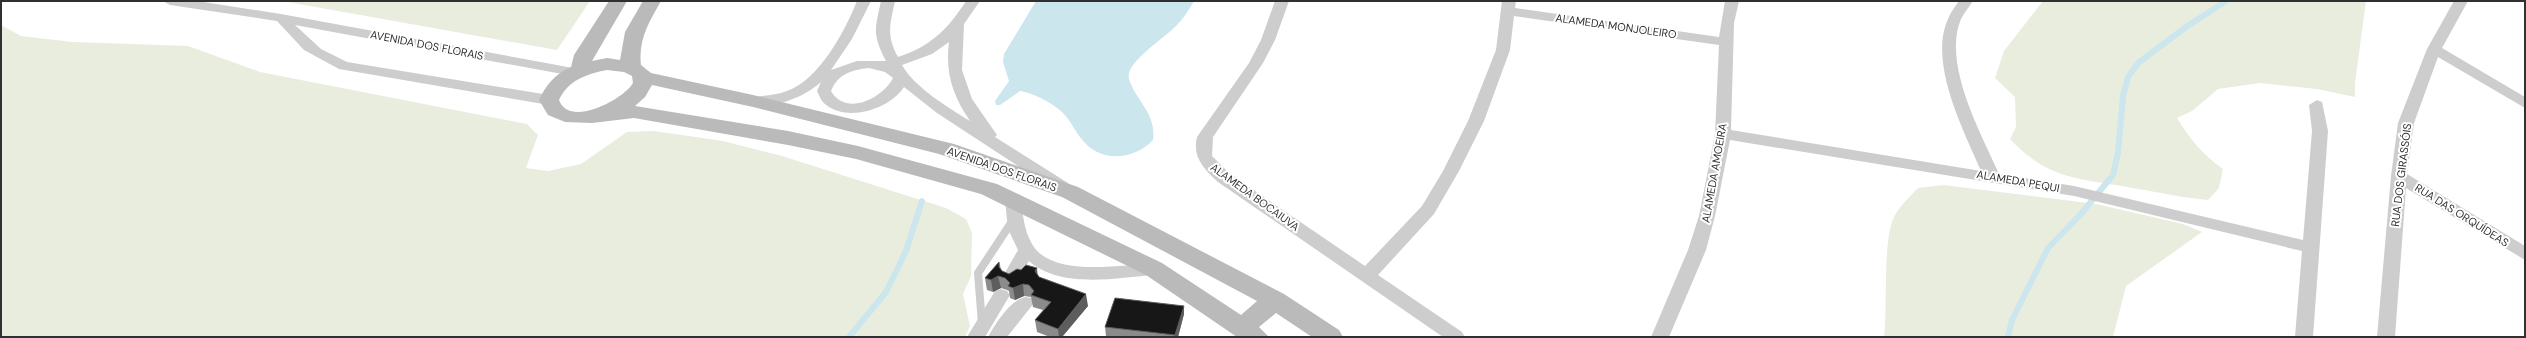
<svg xmlns="http://www.w3.org/2000/svg" width="2526" height="338" viewBox="0 0 2526 338" font-family="'DM Sans',sans-serif">
	<style>
		.green { fill: #e9edde }
		.water { fill: #cbe6ec }
		.lines { fill: none; stroke-linecap: round; stroke-linejoin: round }
		.stream { stroke: #cbe6ec; stroke-width: 6 }
		.lane { stroke: #cdcdcd; stroke-width: 8 }
		.street { fill: #cdcdcd; fill-rule: evenodd }
		.secondary { fill: #bababa; fill-rule: evenodd }
		.wall { fill: #8b8b8b }
		.shaded-wall { fill: #5d5d5d }
		.building { fill: #171717; stroke: #5d5d5d }
		.labels { text-anchor: middle; stroke-width: 4; stroke-linejoin: round; paint-order: stroke }
		.street-label { font-size: 11px; fill: #303030; stroke: #fff }
	</style>
	<rect width="100%" height="100%" fill="#fff"/>
	<!-- green -->
	<path class="green" d="M282,1H590L557,50Z
		M2043,1H2366L2355,83V97L2317,89L2260,83L2218,89L2192,111L2177,118C2190,139 2203,155 2223,169L2219,188L2208,200C2183,198 2158,192 2132,188C2081,178 2049,181 2010,139L2016,127L2015,97L1995,78L2004,51Z
		M1,25L21,36L73,42L188,46L260,72L527,124L538,135L526,168L548,171L581,164L627,132L654,131L723,141L782,156L946,208L966,219L972,233L971,276L963,294L970,326L965,337H1Z
		M1943,185L2096,204L2183,224L2202,232L2126,286L2113,337H1884C1888,308 1882,237 1895,215C1901,205 1910,196 1918,188Z"/>
	<!-- water -->
	<path class="water" d="M1036,1H1194C1189,10 1183,19 1176,26C1166,37 1124,63 1129,79C1136,101 1157,114 1153,140C1135,159 1104,163 1085,143C1076,134 1072,122 1063,113C1054,104 1034,93 1020,91L1000,105H996L995,101L1009,81L1003,62L1004,54Z"/>
	<g class="lines">
		<!-- stream -->
		<path class="stream" d="M849,337L886,292L906,251L922,201
			M2008,337L2012,320L2048,248L2080,215L2113,175L2118,153L2123,96L2128,77L2138,63L2186,27L2226,1"/>
		<!-- lane -->
		<path class="lane" d="M982,324L978,273L1013,220"/>
		<!-- street -->
		<path class="street" d="M163,1H197L281,14L573,68L580,72L573,76L295,25L321,49L347,62L549,95L557,100L549,105L339,69L304,50L277,21L170,5Z
			M857,1H871L852,39L831,70L857,61H886C872,34 875,29 881,1H895C890,25 886,35 898,57C930,47 948,29 966,1H980L964,24L962,70L972,99L997,135L995,137L1068,183L1070,187L1068,191H1056L937,113L904,87C890,109 847,123 825,104C821,101 819,95 817,91L821,82C803,98 772,110 748,104L745,101L748,98C761,95 775,96 787,91C819,80 845,31 857,1ZM949,42C945,73 953,96 970,121C949,108 914,87 902,65L932,54ZM869,68L885,72L893,78C883,98 846,117 831,91C838,74 851,70 869,68Z
			M1275,1H1289L1275,40L1263,63L1213,137L1212,156L1230,174L1365,266L1422,206L1443,171L1468,121L1496,50L1502,1H1516L1515,8L1719,37L1725,1H1739L1734,23L1731,130L1981,171C1964,131 1928,63 1948,19C1950,13 1955,7 1959,1H1973C1969,7 1964,13 1961,19C1942,64 1981,133 1999,174L2074,186L2303,240L2312,131L2309,105L2317,100L2322,102L2328,131L2313,337H2295L2302,251L2074,196L1730,140L1715,216L1706,250L1669,337H1651L1688,250L1699,216L1715,134L1719,45L1514,16L1510,50L1484,121L1459,171L1434,214L1378,275L1462,332L1465,337H1443L1218,182C1204,169 1192,157 1197,137L1249,63L1261,40Z
			M2454,1H2468L2442,48L2525,97V108L2438,57L2414,123L2407,174L2525,246V260L2406,188L2395,337H2377L2391,176L2398,123L2427,49Z
			M1013,195L1019,196L1021,200C1023,216 1024,230 1032,244C1051,278 1122,265 1154,263L1160,265L1163,269L1160,273L1154,275C1116,278 1060,289 1029,261L1017,282L1011,284L1005,282L1002,278L1018,250L1008,229L1005,200L1007,196Z
			M1001,289L1007,291L1010,295L985,337H967L995,291Z
			M1025,297L1031,298L1034,303L1007,337H988C996,323 1009,301 1025,297Z"/>
		<!-- secondary -->
		<path class="secondary" d="M609,1H627L592,61L607,58L620,60L625,32L643,1H661C649,22 638,40 641,65L651,73L753,95L954,144L1078,187L1284,294L1339,330L1343,337H1312L1276,313L1259,327L1269,337H1237L1146,275L981,194L856,159L788,145L634,118L592,123L565,122L548,115L539,100C546,85 555,74 571,67L574,55ZM607,70L624,72L632,76L633,83C623,100 569,128 559,100C568,80 587,74 607,70ZM652,85L753,107L939,154L1062,197L1257,301L1241,315L1162,263L997,184L858,146L788,131L635,106L645,97Z"/>
	</g>
	<!-- wall -->
	<path class="wall" d="M999,262L1001,269L1002,271L1009,274L1038,275L1039,277L1088,306L1062,337H1050L1037,332L1035,320L1043,310L1033,307L1031,297L1024,296L1015,300L1010,298L1009,291L1007,290L1001,288L993,292L987,290L985,278Z
		M1184,306V314L1178,337H1116L1106,336L1105,327Z"/>
	<!-- shaded-wall -->
	<path class="shaded-wall" d="M1037,268L1038,280L1035,271Z
		M998,276L1001,288L993,292L991,280Z
		M1023,284L1024,296L1015,300L1013,288Z
		M1086,294L1088,306L1062,337H1059L1058,329Z
		M1184,306V314L1178,337H1175V335Z"/>
	<!-- building -->
	<path class="building" d="M999,262V267L1002,271L1009,274L1017,269L1021,270L1026,265L1037,268L1035,271L1039,277L1086,294L1058,329L1035,320L1051,302L1031,295L1034,291L1029,285L1023,284L1013,288L1008,286L1010,283L1005,278L998,276L991,280L985,278Z
		M1115,298L1184,306L1175,335L1105,327Z"/>
	<g class="labels">
		<!-- street labels -->
		<g class="street-label">
			<text transform="translate(1616 26) rotate(8)" y="4">ALAMEDA MONJOLEIRO</text>
			<text transform="translate(427 45) rotate(11)" y="4">AVENIDA DOS FLORAIS</text>
			<text transform="translate(1002 169) rotate(19)" y="4">AVENIDA DOS FLORAIS</text>
			<text transform="translate(1714 173) rotate(-80)" y="4">ALAMEDA AMOEIRA</text>
			<text transform="translate(2401 175) rotate(-83)" y="4">RUA DOS GIRASSÓIS</text>
			<text transform="translate(2018 181) rotate(10)" y="4">ALAMEDA PEQUI</text>
			<text transform="translate(1255 197) rotate(36)" y="4">ALAMEDA BOCAIUVA</text>
			<text transform="translate(2462 215) rotate(32)" y="4">RUA DAS ORQUÍDEAS</text>
		</g>
	</g>
	<!-- border -->
	<rect width="2526" height="338" fill="none" stroke="#303030" stroke-width="4"/>
</svg>
